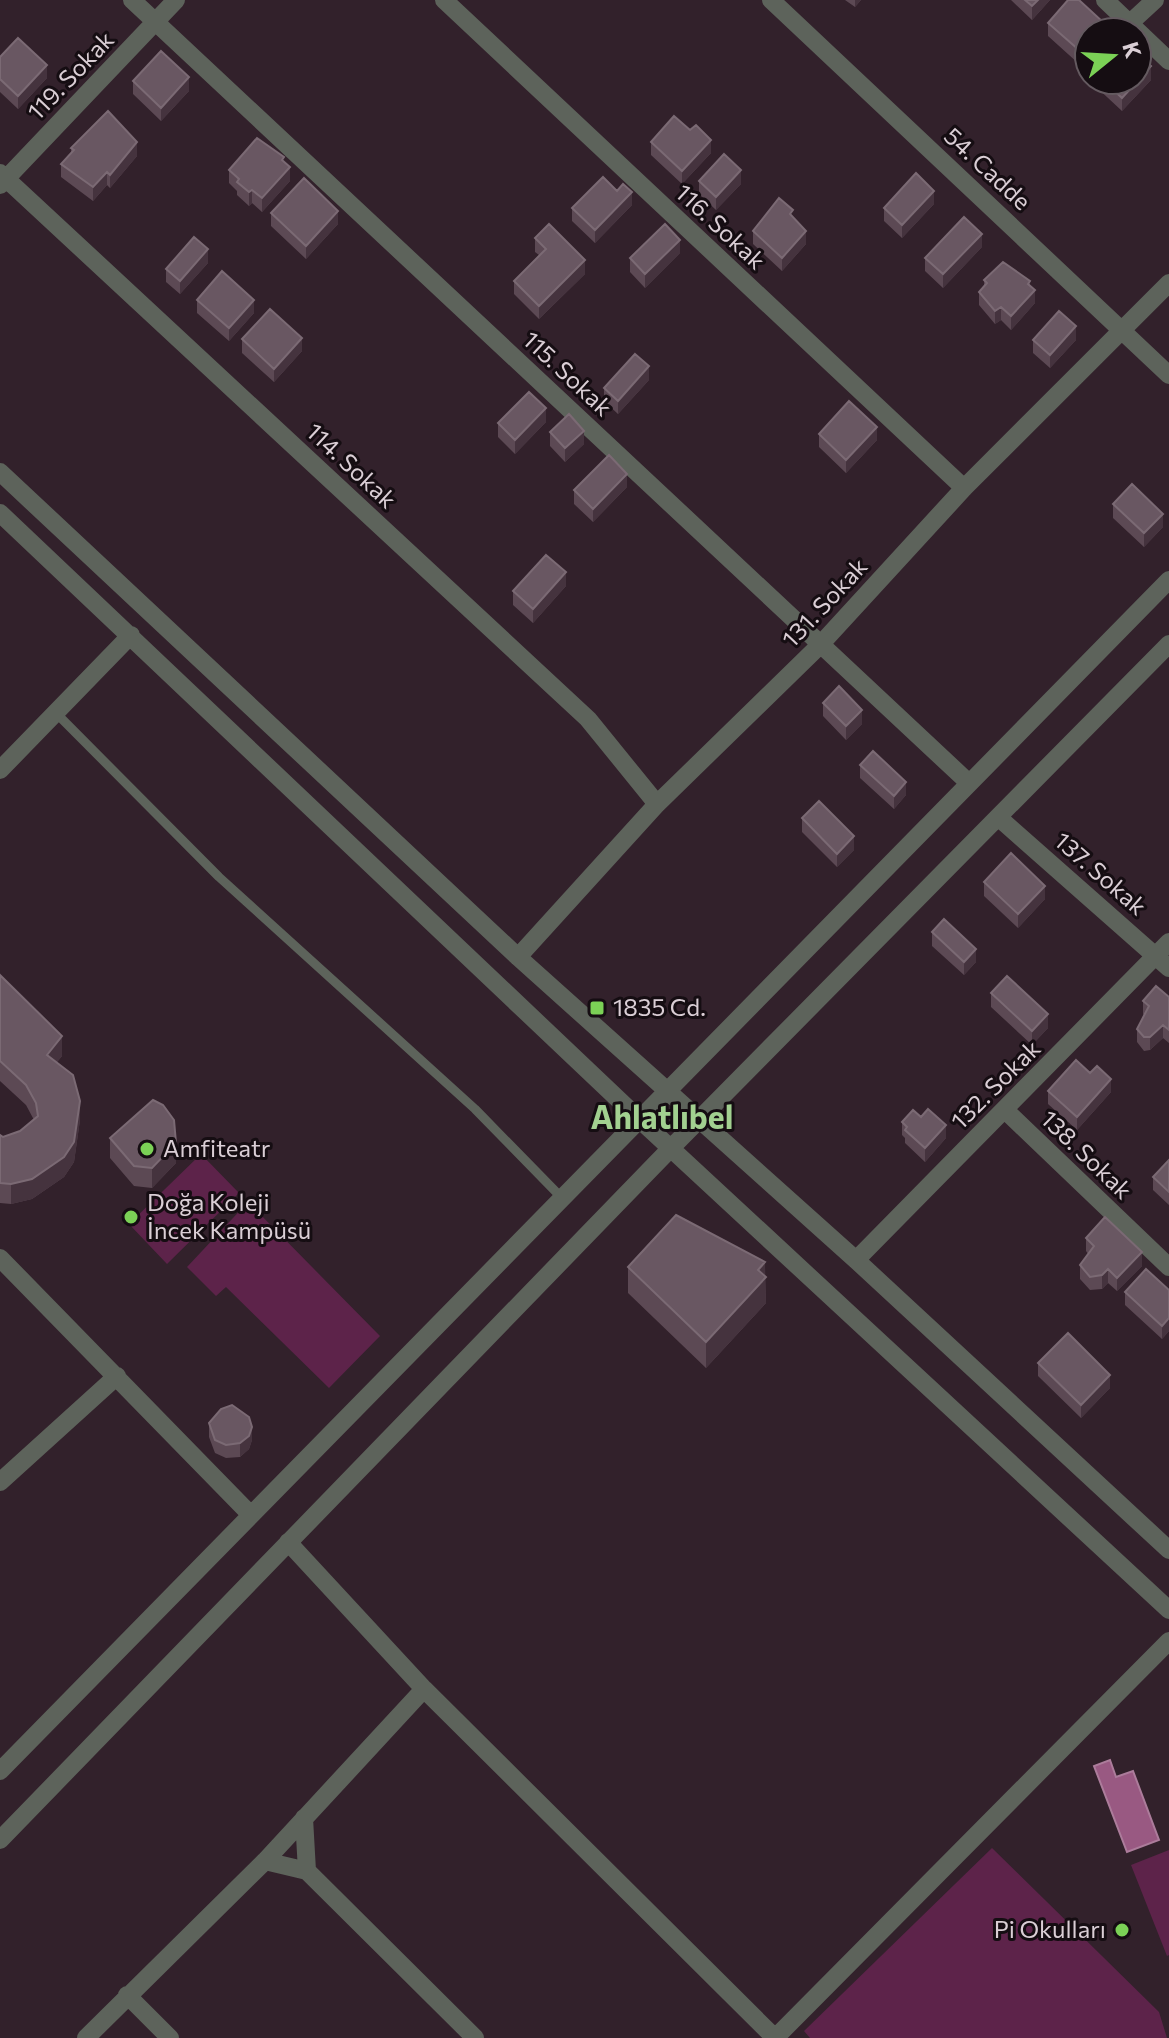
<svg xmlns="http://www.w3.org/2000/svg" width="1169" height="2038" viewBox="0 0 1169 2038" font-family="Commissioner,sans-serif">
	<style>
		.green { fill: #5d234a }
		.water { fill: #995982; stroke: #ac7c9b; stroke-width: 2 }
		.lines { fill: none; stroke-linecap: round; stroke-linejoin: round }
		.lane { stroke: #5d635b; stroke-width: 9 }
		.street { stroke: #5d635b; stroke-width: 18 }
		.wall { fill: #5c4954 }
		.shaded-wall { fill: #45333e }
		.building { fill: #695762; stroke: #7b6a74; stroke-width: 2 }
		.poi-dot { fill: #7bd156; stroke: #150d12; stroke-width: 3 }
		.labels { text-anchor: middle; stroke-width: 6; stroke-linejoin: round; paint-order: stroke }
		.street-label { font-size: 24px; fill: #daced5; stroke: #150d12 }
		.poi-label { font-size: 24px; fill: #daced5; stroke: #150d12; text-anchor: start }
		.district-label { font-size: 32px; font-weight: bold; fill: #a2d090; stroke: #150d12 }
	</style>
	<rect width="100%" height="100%" fill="#32212b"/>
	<!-- green -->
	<path class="green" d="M201,1154L239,1193L167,1264L129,1224Z
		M248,1202L380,1336L329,1388L226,1287L216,1296L187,1267Z
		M992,1848L1159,2012L1167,2038H810L804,2031Z
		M1169,1850V1955L1167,1956L1131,1865Z"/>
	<!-- water -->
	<path class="water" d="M1110,1760L1116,1777L1133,1771L1159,1840L1127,1852L1094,1766Z"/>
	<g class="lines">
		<!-- lane -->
		<path class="lane" d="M56,713L219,877L475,1109L561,1197"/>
		<!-- street -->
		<path class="street" d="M132,0L969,783
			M444,0L964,488
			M771,0L1169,375
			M1105,0L1169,61
			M1130,23L1155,0
			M0,173L588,719L657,804
			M0,185L176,0
			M0,472L518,957L856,1260L1169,1550
			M0,513L638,1118L1169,1610
			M0,770L131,635
			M998,817L1169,968
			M518,957L657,804L820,645L964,488L1169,283
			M1005,1110L1169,1267
			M0,1258L249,1513
			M856,1260L1169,942
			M0,1482L117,1376
			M288,1542L424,1689L775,2038L1169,1641
			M0,1771L1169,580
			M304,1818L307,1871
			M0,1840L671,1148L1169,644
			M265,1861L307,1871L475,2038
			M127,1995L170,2038
			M86,2038L265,1861L424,1689"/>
	</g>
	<!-- wall -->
	<path class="wall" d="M845,0H861L855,7Z
		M1011,0H1050L1032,20Z
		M1048,23L1104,32H1089V53L1079,64L1048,36Z
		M0,57L47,78L18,109L0,92Z
		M1093,80H1151L1122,111L1093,84Z
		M133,81L189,91L161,121L133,94Z
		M651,142L711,153L682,184L651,155Z
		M71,148L137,156L110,188L107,185L93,201L61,177V164L71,153Z
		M284,162L290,181L262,212L252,203L249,206L237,195V191L229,183V170Z
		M699,181L741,184L716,210L699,194Z
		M617,191L632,205L595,243L572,221V208Z
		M934,204L902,238L884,221V208Z
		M271,213L338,224L306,259L271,226Z
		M793,217L806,244L782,271L753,244V231Z
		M535,238L585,274L539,319L514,294V281L539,255L535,252Z
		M982,247L943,288L925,271V258Z
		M680,253L645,288L630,272V258Z
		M208,263L180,294L166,282V269Z
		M984,280L1030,286L1035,303L1011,330L1001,320L995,324L979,305V292L984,286Z
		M197,300L254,313L229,341L197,313Z
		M242,339L302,351L274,382L242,353Z
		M1033,340H1076L1050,368L1033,353Z
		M649,380L618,414L604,401V388Z
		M546,422L515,454L498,437V423Z
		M550,432L584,444L565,462L550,446Z
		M819,434L877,440L846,473L819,447Z
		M627,487L593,522L574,504V490Z
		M1113,504L1163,527L1144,547L1113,518Z
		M566,586L533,623L513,605V591Z
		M823,703L862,724L846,740L823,716Z
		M860,765L906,795L894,809L860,778Z
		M802,818L854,850L837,867L802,832Z
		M984,882L1045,899L1018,928L984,896Z
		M932,932L976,962L964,975L932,946Z
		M0,975L62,1056L57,1062L80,1120L74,1162L64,1177L32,1199L11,1204L0,1203V1135L3,1137L20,1131L34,1120L26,1105L0,1081Z
		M991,993L1048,1028L1032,1045L991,1007Z
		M1169,997V1043L1163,1038L1150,1050L1144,1051L1137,1042V1029L1144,1015L1143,1014V1001Z
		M1048,1091L1111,1092L1077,1130L1048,1104Z
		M902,1122L946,1138L925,1162L905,1143V1138L902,1135Z
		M110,1138L176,1163L152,1188L134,1186L110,1158Z
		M1169,1160V1205L1153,1190V1177Z
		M1086,1238L1142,1266L1117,1291L1108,1283L1102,1289L1090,1290L1080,1279V1265L1088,1254L1086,1251Z
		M628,1267L765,1276L766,1303L706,1368L628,1293Z
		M1169,1290V1331L1162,1339L1125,1305V1292Z
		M1038,1363L1110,1388L1081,1418L1038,1376Z
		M209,1423L252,1440L249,1449L240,1457L226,1458L215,1453L209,1437Z"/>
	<!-- shaded-wall -->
	<path class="shaded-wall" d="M855,0H861L855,7Z
		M1038,0H1050L1032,20V6Z
		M1104,23V32H1096Z
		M1089,39V53L1079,64V50Z
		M47,65V78L18,109V96Z
		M1151,66V80L1122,111V98Z
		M189,77V91L161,121V108Z
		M711,140V153L682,184V171Z
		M137,142V156L110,188V175Z
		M290,167V181L262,212V198Z
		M741,170V184L716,210V197Z
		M107,172V185L93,201V187Z
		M252,190V203L249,206V192Z
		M934,191V204L902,238V225Z
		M632,192V205L595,243V230Z
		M338,211V224L306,259V246Z
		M806,231V244L782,271V258Z
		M982,234V247L943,288V274Z
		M680,240V253L645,288V274Z
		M208,249V263L180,294V281Z
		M585,260V274L539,319V306Z
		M1030,281V294L1035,290V303L1011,330V316Z
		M254,300V313L229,341V328Z
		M1001,307V320L995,324V311Z
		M1076,326V340L1050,368V355Z
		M302,338V351L274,382V369Z
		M649,366V380L618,414V401Z
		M546,408V422L515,454V440Z
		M877,427V440L846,473V460Z
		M584,431V444L565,462V448Z
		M627,474V487L593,522V509Z
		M1163,514V527L1144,547V533Z
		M566,572V586L533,623V609Z
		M862,710V724L846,740V726Z
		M906,782V795L894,809V796Z
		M854,836V850L837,867V854Z
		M1045,886V899L1018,928V914Z
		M976,949V962L964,975V962Z
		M1048,1014V1028L1032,1045V1031Z
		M1163,1025V1038L1150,1050V1037Z
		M62,1036V1056L47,1075V1055Z
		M1111,1079V1092L1077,1130V1117Z
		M80,1101V1120L74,1162L64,1177L32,1199L11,1204V1184Z
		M946,1125V1138L925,1162V1148Z
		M176,1143V1163L152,1188V1168Z
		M1142,1252V1266L1117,1291V1278Z
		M765,1262L766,1303L706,1368V1342Z
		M1108,1269V1283L1102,1289V1275Z
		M1169,1318V1331L1162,1339V1326Z
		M1110,1375V1388L1081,1418V1405Z
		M252,1427V1440L249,1449L240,1457V1443Z"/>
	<!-- building -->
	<path class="building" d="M1025,0H1038L1032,6Z
		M1068,0H1079L1104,23L1096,32H1089V39L1079,50L1048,23Z
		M18,38L47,65L18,96L0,79V57Z
		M161,51L189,77L161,108L133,81Z
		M1137,53L1151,66L1122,98L1103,80H1137Z
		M108,111L137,142L110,175L107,172L93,187L61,164L74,150L71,148Z
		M674,116L690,130L696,125L711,140L682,171L651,142Z
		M257,138L284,157L282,160L290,167L262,198L252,190L249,192L237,182L239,179L229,170Z
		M724,154L741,170L716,197L699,181Z
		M916,173L934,191L902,225L884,208Z
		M603,177L617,191L623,184L632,192L595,230L572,208Z
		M304,178L338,211L306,246L271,213Z
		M779,198L793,210L790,214L806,231L782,258L753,231Z
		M964,217L982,234L943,274L925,258Z
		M549,224L585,260L539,306L514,281L546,249L535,238Z
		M665,224L680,240L645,274L630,258Z
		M194,237L208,249L180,281L166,269Z
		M1003,262L1030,281L1028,284L1035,290L1011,316L1001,307L995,311L979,292L987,283L984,280Z
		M222,271L254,300L229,328L197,300Z
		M270,309L302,338L274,369L242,339Z
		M1059,311L1076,326L1050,355L1033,340Z
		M635,354L649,366L618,401L604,388Z
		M529,392L546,408L515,440L498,423Z
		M849,401L877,427L846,460L819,434Z
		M569,414L584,431L565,448L550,432Z
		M609,455L627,474L593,509L574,490Z
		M1132,484L1163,514L1144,533L1113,504Z
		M546,555L566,572L533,609L513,591Z
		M839,686L862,710L846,726L823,703Z
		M873,751L906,782L894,796L860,765Z
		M819,801L854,836L837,854L802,818Z
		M1011,853L1045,886L1018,914L984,882Z
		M944,919L976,949L964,962L932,932Z
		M0,975L62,1036L47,1055L73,1075L80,1101L74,1142L64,1157L32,1179L11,1184L0,1183V1135L3,1137L20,1131L38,1116L36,1103L26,1085L0,1061Z
		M1007,976L1048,1014L1032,1031L991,993Z
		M1156,986L1169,997V1030L1163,1025L1150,1037H1144L1137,1029L1149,1006L1143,1001Z
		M1076,1060L1090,1073L1097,1066L1111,1079L1077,1117L1048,1091Z
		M153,1100L163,1105L174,1120L176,1143L152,1168L134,1166L110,1138Z
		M928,1109L946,1125L925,1148L905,1130L907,1127L902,1122L913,1110L921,1117Z
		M1169,1160V1192L1153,1177Z
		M676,1215L765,1262L758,1270L766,1277L706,1342L628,1267Z
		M1105,1217L1142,1252L1117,1278L1108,1269L1102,1275L1090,1277L1080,1265L1094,1246L1086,1238Z
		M1146,1269L1169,1290V1318L1162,1326L1125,1292Z
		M1068,1333L1110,1375L1081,1405L1038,1363Z
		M232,1405L249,1417L252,1427L249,1436L240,1443L226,1445L215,1440L209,1423L221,1409Z"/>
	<!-- markers -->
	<g class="poi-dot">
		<rect x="589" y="1000" width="16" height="16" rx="4"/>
		<circle cx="147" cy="1149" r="8"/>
		<circle cx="131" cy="1217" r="8"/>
		<circle cx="1122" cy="1930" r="8"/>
	</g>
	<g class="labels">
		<!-- street labels -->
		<g class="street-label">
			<text transform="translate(71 76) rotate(-46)" y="8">119. Sokak</text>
			<text transform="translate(987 169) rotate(43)" y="8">54. Cadde</text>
			<text transform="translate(720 227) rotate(43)" y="8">116. Sokak</text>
			<text transform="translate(567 374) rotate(43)" y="8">115. Sokak</text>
			<text transform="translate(351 466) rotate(43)" y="8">114. Sokak</text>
			<text transform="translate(825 603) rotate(-47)" y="8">131. Sokak</text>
			<text transform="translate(1100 874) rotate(41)" y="8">137. Sokak</text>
			<text transform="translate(996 1085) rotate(-45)" y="8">132. Sokak</text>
			<text transform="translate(1086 1155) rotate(44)" y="8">138. Sokak</text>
		</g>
		<!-- poi labels -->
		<g class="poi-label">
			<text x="613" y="1016">1835 Cd.</text>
			<text x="163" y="1157">Amfiteatr</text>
			<text x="147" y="1211">Doğa Koleji<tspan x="147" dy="28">İncek Kampüsü</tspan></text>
			<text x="1106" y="1938" text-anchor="end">Pi Okulları</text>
		</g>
		<!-- district labels -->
		<g class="district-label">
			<text x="662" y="1129">Ahlatlıbel</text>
		</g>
	</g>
	<!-- north arrow -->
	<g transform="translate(1113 56) rotate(72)"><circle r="38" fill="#150d12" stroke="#645a60" stroke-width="2"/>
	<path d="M0-6L14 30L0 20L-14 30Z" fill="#7bd156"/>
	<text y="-12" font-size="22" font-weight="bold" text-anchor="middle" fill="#daced5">K</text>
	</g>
</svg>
